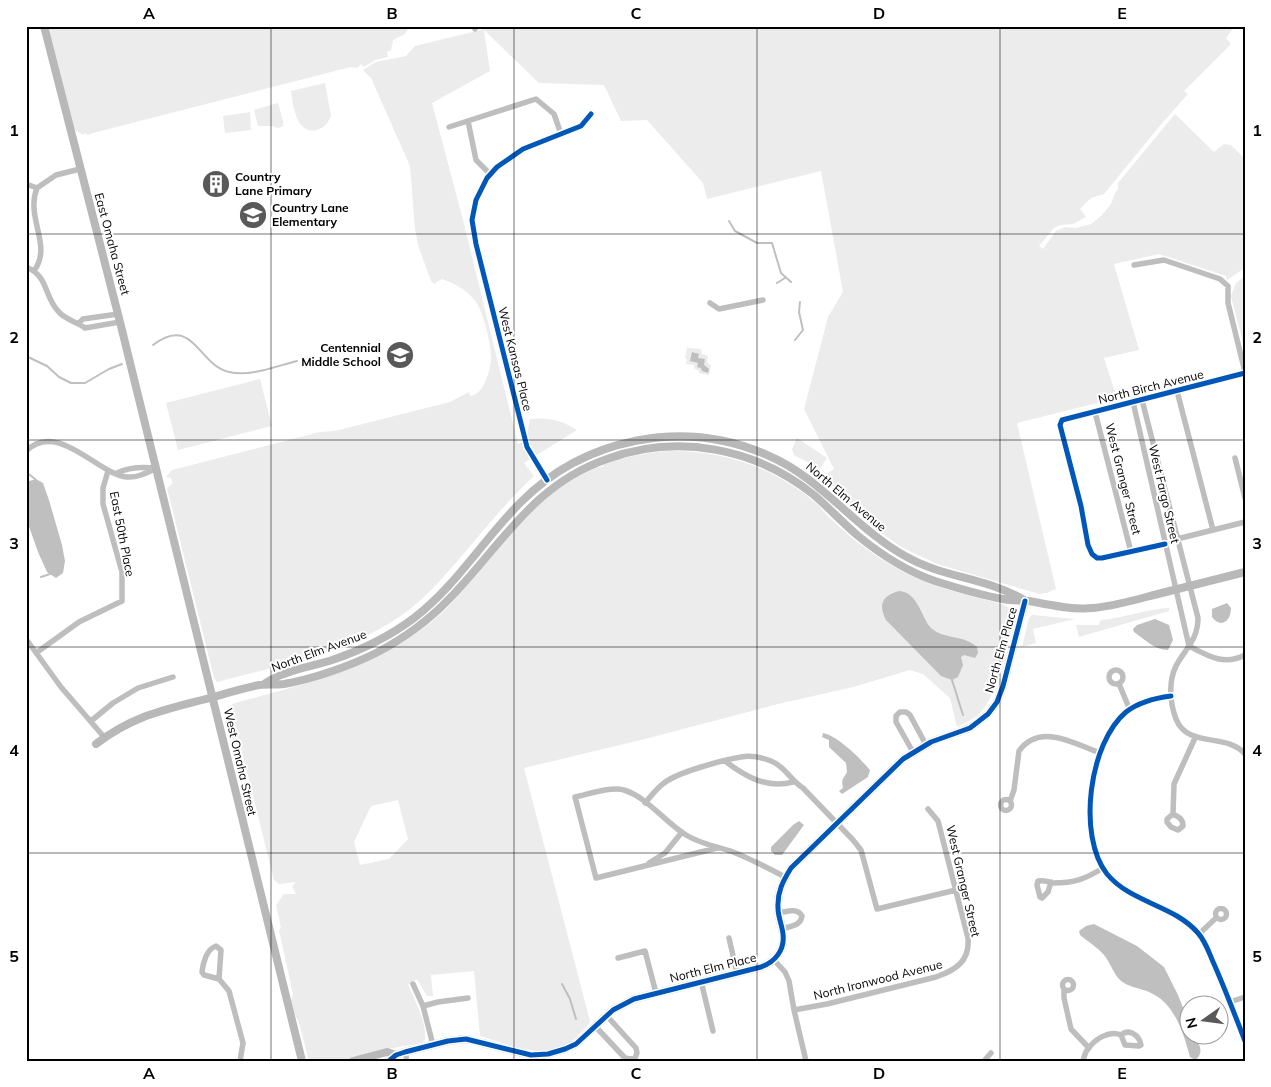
<svg xmlns="http://www.w3.org/2000/svg" width="1271" height="1087" viewBox="0 0 1271 1087" font-family="Mulish,sans-serif">
	<style>
		.green { fill: #ececec; fill-rule: evenodd }
		.water { fill: #bfbfbf }
		.lines { fill: none; stroke-linecap: round; stroke-linejoin: round }
		.stream { stroke: #bfbfbf; stroke-width: 2 }
		.street { stroke: #bebebe; stroke-width: 5.5 }
		.secondary { stroke: #b8b8b8; stroke-width: 8 }
		.cycleway-casing { stroke: #fff; stroke-width: 8 }
		.cycleway { stroke: #0057b8; stroke-width: 5 }
		.grid { fill: none; stroke: #000; stroke-width: 1; stroke-opacity: 0.55 }
		.labels { text-anchor: middle; stroke-width: 4; stroke-linejoin: round; paint-order: stroke }
		.poi-label { font-size: 12px; font-weight: bold; fill: #000; stroke: #fff; text-anchor: start }
		.street-label { font-size: 12px; fill: #000; stroke: #fff }
		.neatline { fill: none; stroke: #000; stroke-width: 2 }
		.grid-label { font-size: 16px; text-anchor: middle; font-weight: bold; fill: #000 }
	</style>
	<rect width="100%" height="100%" fill="#fff"/>
	<!-- green -->
	<path class="green" d="M47,26H409L405,34L393,40L391,50L387,52L388,57L375,60L364,67L361,64L357,68L351,67L327,73L93,133L88,135L85,133L84,135L76,131L72,124Z
		M497,26H1235L1226,38L1231,44L1184,91L1188,94L1163,122L1104,194L1091,198L1080,209L1086,217L1073,224L1060,225L1054,228L1039,246L1043,249L1056,231L1065,227L1076,228L1091,224L1101,216L1111,204L1115,193L1118,189V183L1175,114L1214,152L1224,144L1231,145L1245,159V268L1227,280L1226,276L1159,254L1114,264L1139,350L1104,358L1117,398L1017,423L1056,589L1047,593L1039,594L937,564L901,547L873,527L823,476L834,469L804,409L828,317L843,292L821,171L707,199L703,183L647,120L621,121L604,85L539,83L484,30L490,71L432,103L464,224L518,444L526,439L530,419C548,417 561,420 577,430L524,463L534,476C495,512 466,555 429,592C373,649 291,662 217,682L214,678L167,488L172,484V480L171,478L166,477L172,470L320,432L335,431L450,402L469,392L470,396C477,395 481,390 484,384C488,376 491,367 491,358C491,344 484,314 476,302C467,290 456,284 442,279L434,284L431,281L418,245L415,229L410,166L371,78L363,70L376,62L406,56L415,46Z
		M325,83L331,116C328,123 324,128 317,130C296,135 293,105 291,91Z
		M278,103L283,121V126L278,128L273,126H258L254,110Z
		M250,112L251,130L225,133L223,116Z
		M1245,276V351L1231,296L1236,283Z
		M687,348L701,349L702,354L708,356L707,362L711,366L709,375L699,373V370L694,369V365L686,364L687,359L685,358Z
		M260,379L272,426L178,450L166,403Z
		M797,438L827,458L818,471L815,470L817,467L794,455L792,449Z
		M667,451C723,450 774,467 817,504C820,506 822,510 824,512C842,531 867,551 891,565C926,586 964,594 1002,604L1012,609L1014,616C1007,644 999,696 978,715C972,720 964,723 957,727L950,698L923,674L910,670L853,687L778,704L645,739L524,768L590,1021L589,1024C583,1030 578,1036 572,1041C543,1061 509,1044 480,1036L474,971L431,975L433,996H427L417,979L408,985C415,1001 427,1022 425,1040L422,1043L387,1049L341,1061H309L299,1023L293,1010L291,1000L293,994L279,930L281,928L276,905L284,894H296L292,886L296,882L279,884L274,880L233,716L232,704C313,681 382,669 446,609C490,562 526,502 585,473C591,470 597,466 603,467L604,464C625,457 645,453 667,451ZM398,800L408,839L389,859L360,865L354,842L371,806Z
		M1169,608V611L1079,637L1076,625H1098L1101,620C1124,618 1146,609 1169,608Z
		M1031,616L1033,615L1075,619L1033,629L1036,643L1022,647L1029,618Z"/>
	<!-- water -->
	<path class="water" d="M692,352L699,354L698,358L705,359L704,365L709,369L708,373L702,371L701,368L697,367L698,363L690,361Z
		M36,479L43,483L49,500L62,545L65,561L63,573L56,578L47,572L38,552L26,518V482Z
		M899,591C918,592 921,617 931,628C944,640 963,634 977,647L978,653L975,658L964,655L961,657L963,665L958,677L952,680L941,676L886,620C878,604 882,596 899,591Z
		M1227,603L1231,608C1231,621 1221,629 1212,617V609Z
		M1155,619L1169,625L1173,640L1168,650C1155,650 1144,639 1134,632L1133,629L1137,625Z
		M823,733C838,736 860,758 870,770L868,777L842,794L839,791L843,788C841,778 843,780 847,772L846,763L829,747V740L822,737Z
		M799,821L804,825L782,855H775L771,851V847L793,825Z
		M1094,924L1137,946L1164,967L1178,995L1188,1020V1034L1195,1035C1199,1044 1205,1053 1195,1060L1190,1057C1183,1032 1175,1003 1149,992C1140,988 1127,987 1120,980C1113,973 1110,962 1104,955C1097,947 1087,941 1080,935L1079,931L1086,926Z"/>
	<g class="lines">
		<!-- stream -->
		<path class="stream" d="M729,221L735,231L757,243H772L781,273L791,282
			M777,283L785,278
			M795,340L803,330L799,312L800,302
			M153,345C193,314 198,365 229,372C251,377 276,366 297,361
			M26,356L47,366L59,377L71,383H85L109,369L122,364
			M26,472L35,479
			M41,577L50,574
			M952,680L963,715
			M562,984L570,999L576,1019"/>
		<!-- street -->
		<path class="street" d="M474,26L475,29
			M468,121L476,160L490,174
			M449,127L536,99L554,114L561,134
			M26,184L37,188L56,175L80,169
			M1134,265L1164,260L1220,279L1228,286V303L1245,372
			M26,267C49,276 44,297 58,311C65,320 76,321 85,328L120,322
			M34,271C53,245 25,218 37,188
			M710,303L719,309L763,300
			M79,323L83,319L118,314
			M1177,391L1213,530
			M1142,400L1198,618C1198,640 1185,649 1176,666C1168,682 1170,703 1176,719C1188,749 1226,732 1245,754
			M1133,402L1189,646
			M1095,412L1131,552
			M26,451C58,420 97,474 127,477C138,478 148,472 156,468
			M1235,458L1245,498
			M117,473C129,467 142,467 154,468
			M547,480L527,447L476,244L472,220L476,200L487,178L497,167L523,149L581,126L591,114
			M1177,539L1245,522
			M1165,544L1102,558H1097L1092,554L1088,545L1081,506L1060,425L1062,420L1245,373
			M26,639L61,687L104,737
			M1189,646C1208,656 1224,666 1245,655
			M36,653L79,622L122,601V572L103,504V488L108,471
			M1109 677a7 7 0 1 1 14 0a7 7 0 1 1-14 0Z
			M1119,684L1130,710
			M1171,696C1155,698 1139,702 1126,712C1089,743 1077,836 1107,874C1131,903 1174,905 1198,933C1206,942 1209,953 1214,964C1225,989 1235,1015 1245,1041
			M91,721L113,703L138,688L173,677
			M913,752L896,722V716L900,712H906L910,715L926,745
			M725,761C746,777 767,789 793,782
			M1000.5 805a5.5 5.5 0 1 1 11 0a5.5 5.5 0 1 1-11 0Z
			M1010,801L1014,790L1019,751C1040,722 1075,744 1100,753
			M645,803C651,796 657,788 664,783C678,772 723,760 741,757C751,755 761,757 771,761C786,767 790,780 803,788L853,840L861,850L877,909L956,890
			M1173,814L1174,784L1195,738
			M1173,814C1179,817 1183,819 1183,826L1178,830L1171,827L1167,822V819Z
			M717,848L596,878L575,797C589,794 612,786 624,790C647,797 666,823 686,835C703,845 716,846 733,852C751,859 768,868 785,877
			M649,863L665,853L682,832
			M1051,882L1048,892L1042,898L1040,897L1037,885L1038,881C1044,880 1048,881 1053,883C1075,883 1085,879 1103,868
			M1215.5 914a5.5 5.5 0 1 1 11 0a5.5 5.5 0 1 1-11 0Z
			M778,913C786,912 797,907 802,916C801,926 790,926 782,929
			M1199,934L1216,918
			M729,938L737,973
			M618,958L645,951L656,993
			M774,960L785,972L789,981L794,1010L806,1061
			M219,979L221,950L216,946C207,949 203,962 202,972L204,975L219,979L229,991L243,1043L240,1061
			M1062.5 985a5.5 5.5 0 1 1 11 0a5.5 5.5 0 1 1-11 0Z
			M701,981L713,1031
			M413,984L423,1006L433,1045
			M1064,990V998L1071,1029L1089,1048
			M1230,1002L1245,997
			M423,1006L438,1002L468,998
			M794,1010L827,1004L936,977C956,970 970,961 968,938L938,821L928,809
			M595,1026L625,1058L630,1059L635,1058L637,1053L636,1048L606,1015
			M405,1052L407,1061
			M984,1061L991,1053
			M1083,1061C1084,1057 1085,1052 1088,1049C1095,1039 1109,1030 1121,1035C1129,1028 1139,1035 1141,1045L1139,1046L1125,1045L1121,1035"/>
		<!-- secondary -->
		<path class="secondary" d="M44,26L120,322L302,1061
			M264,684C270,680 277,676 284,674C300,667 319,665 335,659C364,649 390,636 414,618C456,586 483,540 520,503C584,438 683,418 767,455C822,478 855,529 907,557C944,578 988,578 1024,600
			M96,744C131,717 160,711 202,700C221,695 240,689 259,685C267,684 276,685 284,684C313,679 350,666 376,653C403,639 428,621 449,599C501,546 532,485 607,459C677,433 756,448 814,495C829,508 842,522 857,535C880,554 906,571 935,581C957,588 980,595 1003,599C1012,601 1021,600 1029,601C1050,605 1072,610 1093,608C1113,606 1132,601 1150,596C1182,588 1213,580 1245,572
			M353,1061L387,1052L396,1055
			M389,1061L396,1055L405,1052L448,1041L466,1039L531,1055L548,1054L565,1049L576,1044L613,1010L634,999L761,967C775,962 785,950 783,934C782,925 778,917 778,908C777,892 783,881 791,868L903,759L931,742L970,728L988,714L997,702L1003,686L1025,601"/>
		<defs>
			<path id="cycleway" d="M547,480L527,447L476,244L472,220L476,200L487,178L497,167L523,149L581,126L591,114
				M1165,544L1102,558H1097L1092,554L1088,545L1081,506L1060,425L1062,420L1245,373
				M1171,696C1155,698 1139,702 1126,712C1089,743 1077,836 1107,874C1131,903 1174,905 1198,933C1206,942 1209,953 1214,964C1225,989 1235,1015 1245,1041
				M389,1061L396,1055L405,1052L448,1041L466,1039L531,1055L548,1054L565,1049L576,1044L613,1010L634,999L761,967C775,962 785,950 783,934C782,925 778,917 778,908C777,892 783,881 791,868L903,759L931,742L970,728L988,714L997,702L1003,686L1025,601"/>
		</defs>
		<!-- cycleway casing -->
		<use href="#cycleway" class="cycleway-casing"/>
		<!-- cycleway -->
		<use href="#cycleway" class="cycleway"/>
	</g>
	<!-- grid -->
	<path class="grid" d="M271,26V1061M514,26V1061M757,26V1061M1000,26V1061M26,234H1245M26,440H1245M26,647H1245M26,853H1245"/>
	<!-- icons -->
	<defs>
		<symbol id="building-disc" viewBox="-11 -11 22 22"><circle r="9.5" fill="#595959" stroke="#fff"/><path d="M-4-6H4V6H1V3H-1V6H-4ZM-2.5-4.3h1.7v1.8h-1.7ZM.8-4.3h1.7v1.8H.8ZM-2.5-1h1.7V.8h-1.7ZM.8-1h1.7V.8H.8Z" fill="#fff"/></symbol>
		<symbol id="school-disc" viewBox="-11 -11 22 22"><circle r="9.5" fill="#595959" stroke="#fff"/><path d="M0-5L7-2L0 1L-7-2ZM-4 1L0 2.5L4 1V4Q0 6-4 4Z" fill="#fff"/></symbol>
	</defs>
	<g fill-rule="evenodd">
		<use href="#building-disc" x="200" y="168" width="32" height="32"/>
		<use href="#school-disc" x="237" y="199" width="32" height="32"/>
		<use href="#school-disc" x="384" y="339" width="32" height="32"/>
	</g>
	<g class="labels">
		<!-- poi labels -->
		<g class="poi-label">
			<text x="235" y="181">Country<tspan x="235" dy="14">Lane Primary</tspan></text>
			<text x="272" y="212">Country Lane<tspan x="272" dy="14">Elementary</tspan></text>
			<text x="381" y="352" text-anchor="end">Centennial<tspan x="381" dy="14">Middle School</tspan></text>
		</g>
		<!-- street labels -->
		<g class="street-label">
			<text transform="translate(112 244) rotate(75)" y="4">East Omaha Street</text>
			<text transform="translate(515 359) rotate(76)" y="4">West Kansas Place</text>
			<text transform="translate(1151 387) rotate(-14)" y="4">North Birch Avenue</text>
			<text transform="translate(1123 479) rotate(76)" y="4">West Granger Street</text>
			<text transform="translate(1164 494) rotate(77)" y="4">West Fargo Street</text>
			<text transform="translate(846 497) rotate(40)" y="4">North Elm Avenue</text>
			<text transform="translate(122 534) rotate(79)" y="4">East 50th Place</text>
			<text transform="translate(1001 650) rotate(-74)" y="4">North Elm Place</text>
			<text transform="translate(319 651) rotate(-20)" y="4">North Elm Avenue</text>
			<text transform="translate(240 762) rotate(77)" y="4">West Omaha Street</text>
			<text transform="translate(963 881) rotate(77)" y="4">West Granger Street</text>
			<text transform="translate(713 968) rotate(-14)" y="4">North Elm Place</text>
			<text transform="translate(878 980) rotate(-14)" y="4">North Ironwood Avenue</text>
		</g>
	</g>
	<!-- border -->
	<rect width="1271" height="1087" fill="none" stroke="#ffffff" stroke-width="55"/>
	<!-- north arrow -->
	<g transform="translate(1204 1020) rotate(256)"><circle r="24" fill="#ffffff" stroke="#999999"/>
	<path d="M0-4L9 19L0 12L-9 19Z" fill="#595959"/>
	<text y="-8" font-size="14" font-weight="bold" text-anchor="middle" fill="#000000">N</text>
	</g>
	<rect x="28" y="28" width="1216" height="1032" class="neatline"/>
	<g class="grid-label">
		<text x="149" y="19">A</text>
		<text x="392" y="19">B</text>
		<text x="636" y="19">C</text>
		<text x="879" y="19">D</text>
		<text x="1122" y="19">E</text>
		<text x="14" y="136">1</text>
		<text x="1257" y="136">1</text>
		<text x="14" y="343">2</text>
		<text x="1257" y="343">2</text>
		<text x="14" y="549">3</text>
		<text x="1257" y="549">3</text>
		<text x="14" y="756">4</text>
		<text x="1257" y="756">4</text>
		<text x="14" y="962">5</text>
		<text x="1257" y="962">5</text>
		<text x="149" y="1079">A</text>
		<text x="392" y="1079">B</text>
		<text x="636" y="1079">C</text>
		<text x="879" y="1079">D</text>
		<text x="1122" y="1079">E</text>
	</g>
</svg>
